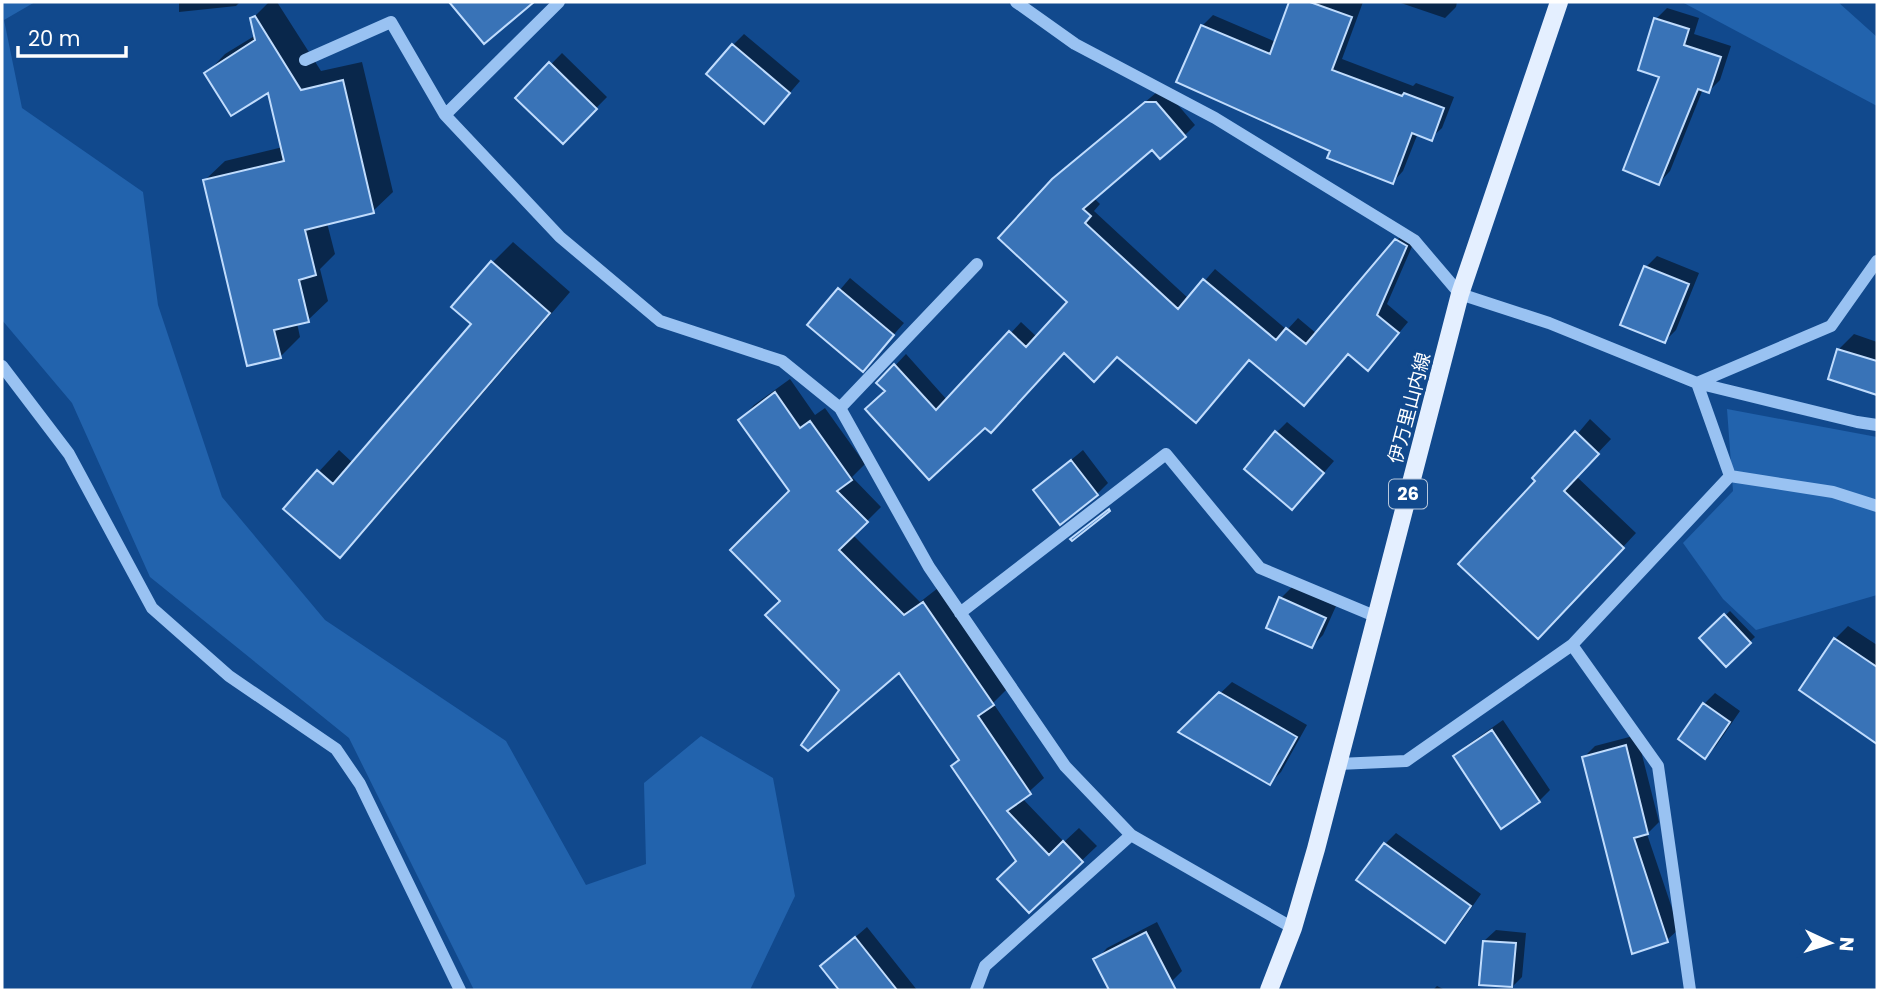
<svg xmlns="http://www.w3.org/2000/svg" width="1879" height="992" viewBox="0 0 1879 992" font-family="Poppins,'Noto Sans JP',sans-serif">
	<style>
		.green { fill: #2263ad }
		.shadow { fill: #0007 }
		.building { fill: #3973b7; stroke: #c0dcfd; stroke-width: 2 }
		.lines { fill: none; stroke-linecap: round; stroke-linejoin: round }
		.minor { stroke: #99c2f2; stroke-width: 12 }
		.major { stroke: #e4efff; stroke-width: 18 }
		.labels { text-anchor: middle; stroke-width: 6; stroke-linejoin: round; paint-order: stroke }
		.shield { fill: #11498d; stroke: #b8c8dd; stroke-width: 2 }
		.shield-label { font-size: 18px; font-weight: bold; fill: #fff }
		.street-label { font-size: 19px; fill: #fff; stroke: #11498d }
	</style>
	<rect width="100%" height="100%" fill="#11498d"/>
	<!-- green -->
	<path class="green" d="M2,2H35L4,20L22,108L143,192L158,305L222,497L325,620L506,741L586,885L646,864L644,783L701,736L773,778L795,896L750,990H474L349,738L150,577L72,403L2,320Z
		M1682,2H1838L1877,37V106Z
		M1727,409L1877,437V595L1756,630L1723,599L1683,543L1733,491Z"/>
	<!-- shadow -->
	<path class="shadow" d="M179,2H240L236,6L179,12Z
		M269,2H277L321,71L362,62L393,192L373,211L327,223L335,254L320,269L328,301L308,320L297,323L300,337L281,356L205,180L225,161L283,147L269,90L206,74L225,54L256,35L252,19Z
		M1291,2H1363L1342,59L1413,86L1416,83L1454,97L1442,128L1431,138L1418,133L1403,171L1393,182L1332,150L1202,26L1213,15L1276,42Z
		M1398,2H1457L1456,7L1445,18Z
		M1667,8L1699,18L1694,34L1731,46L1720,80L1709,91L1703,89L1670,171L1659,183L1662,76L1656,19Z
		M744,34L800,81L775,110L733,45Z
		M562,53L607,97L563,142L518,98Z
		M1157,92H1167L1195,125L1184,136L1153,147L1094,198L1100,204L1094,211L1189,299L1215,269L1287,330L1298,318L1317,334L1407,229L1417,235L1387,304L1408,322L1378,358L1348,353L1250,359L1196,421L1117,355L1065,351L929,477L887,390L879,383L906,354L948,401L1021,322L1037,337L1069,302L1053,180Z
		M513,242L570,292L361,535L340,555L285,508L339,450L353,463L473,324L492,263Z
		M1657,256L1699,273L1676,330L1665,341L1623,324L1646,267Z
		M850,278L904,323L873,358L810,325Z
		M1854,334L1877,342V393L1830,377L1839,349Z
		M790,379L815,415L825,408L865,464L852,477L881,507L853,535L920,602L938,588L1007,689L993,703L1044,778L1022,798L1064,842L1079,828L1097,846L1029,911L1018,861L953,766L960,759L899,671L841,690L782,601L791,491L740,420L754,405Z
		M1590,419L1611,439L1576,476L1636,533L1552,623L1538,481Z
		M1287,422L1334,461L1303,497L1276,433Z
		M1083,450L1108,483L1097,494L1035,490Z
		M1292,587L1336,606L1323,635L1312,646L1281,598Z
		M1730,611L1755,637L1726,665L1701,638Z
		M1848,626L1877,645V742L1801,690L1835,639Z
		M1232,682L1307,725L1281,772L1270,783L1181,731Z
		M1715,693L1740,711L1716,746L1705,757L1704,704Z
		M1503,720L1550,790L1539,801L1455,757L1466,746Z
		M1637,735L1659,822L1647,834L1679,929L1667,940L1633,951L1584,757L1595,746Z
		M1396,833L1481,894L1456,930L1445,941L1385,844Z
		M1157,922L1182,971L1171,982L1155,990H1111L1096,960L1107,948Z
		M867,927L917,990H841L822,966Z
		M1496,930L1526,933L1522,977L1511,988L1482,967L1484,941Z
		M1437,986L1445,990H1433Z"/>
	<!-- building -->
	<path class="building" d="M449,2H534L484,44Z
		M1289,2H1310L1352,17L1332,70L1402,96L1404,93L1444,108L1432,141L1412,133L1393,184L1327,158L1330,151L1176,82L1201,25L1270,54Z
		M255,16L301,90L343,80L374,213L305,230L316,275L299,280L309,322L274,330L281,358L247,366L203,180L284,161L268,93L231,116L204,73L255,40L250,18Z
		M1654,18L1689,29L1684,45L1721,57L1709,93L1698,89L1659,185L1623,170L1659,77L1638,70Z
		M732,44L790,93L764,124L706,74Z
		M549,62L597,109L563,144L515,98Z
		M1145,102H1156L1186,137L1160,159L1152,150L1083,209L1091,216L1085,223L1178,309L1203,279L1276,340L1286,328L1306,344L1395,239L1407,246L1377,315L1399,333L1368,371L1348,354L1304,406L1249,360L1196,423L1117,357L1094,382L1064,353L991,433L985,428L929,480L865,409L885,391L876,383L894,364L936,410L1009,331L1026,347L1067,302L998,238L1052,179Z
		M491,261L550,313L340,558L283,509L317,470L333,484L471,324L451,307Z
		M1644,266L1689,284L1665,343L1620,325Z
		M838,288L894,335L863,372L807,325Z
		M1837,349L1877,361V395L1828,379Z
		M775,392L800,428L810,421L852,480L837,491L868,522L839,550L904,615L923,602L994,705L978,716L1031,794L1007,811L1049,855L1063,841L1083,862L1029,913L997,879L1016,861L951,766L959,760L899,673L808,751L801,745L839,690L765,615L780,601L730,550L789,491L738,420Z
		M1275,431L1324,473L1292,510L1244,469Z
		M1575,431L1599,454L1564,491L1624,548L1538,639L1458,564L1535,481L1532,478Z
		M1071,460L1098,495L1060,525L1033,490Z
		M1109,509L1110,511L1072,541L1070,539Z
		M1279,597L1326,618L1312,648L1266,628Z
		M1724,614L1751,643L1726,667L1699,638Z
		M1834,638L1877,667V744L1799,690Z
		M1219,692L1297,737L1270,785L1178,732Z
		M1703,703L1730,722L1705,759L1678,739Z
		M1492,730L1540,802L1501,829L1453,756Z
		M1626,745L1648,834L1634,838L1668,942L1632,954L1582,757Z
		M1384,843L1471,906L1445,943L1356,880Z
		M1146,932L1176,990H1109L1093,959Z
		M855,937L897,990H839L820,966Z
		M1483,941L1516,943L1512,987L1479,985Z"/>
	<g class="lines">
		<!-- minor -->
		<path class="minor" d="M559,2L445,115L560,237L660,321L782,361L840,408L929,567L1065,766L1131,835L1293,928
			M1016,2L1075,44L1215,118L1414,240L1460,294L1549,323L1697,383L1857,422L1877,425
			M305,60L391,22L445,115
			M2,366L69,454L152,608L229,676L336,749L360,784L460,990
			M1697,383L1730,476L1833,492L1877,506
			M1697,383L1831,326L1877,261
			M840,408L977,264
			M960,613L1166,454L1260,568L1377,617
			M1572,645L1658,766L1690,990
			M1338,764L1406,761L1572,645L1730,476
			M976,990L985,966L1131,835"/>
		<!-- major -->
		<path class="major" d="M1269,990L1293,928L1316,849L1460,294L1559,2"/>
	</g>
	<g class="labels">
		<!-- shield labels -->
		<rect class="shield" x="1389" y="479.5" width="38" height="29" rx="5"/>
		<g class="shield-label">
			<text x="1408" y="500">26</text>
		</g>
		<!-- street labels -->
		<g class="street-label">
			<text transform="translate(1409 408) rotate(-75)" y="7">伊万里山内線</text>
		</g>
	</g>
	<!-- border -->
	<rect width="1879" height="992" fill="none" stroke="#ffffff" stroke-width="7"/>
	<!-- north arrow -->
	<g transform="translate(1830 943) rotate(94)" stroke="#11498d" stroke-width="5" paint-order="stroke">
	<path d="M0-5L12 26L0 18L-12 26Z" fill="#ffffff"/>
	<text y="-10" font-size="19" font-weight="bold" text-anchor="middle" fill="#ffffff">N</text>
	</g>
	<!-- scale -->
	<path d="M18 46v10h108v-10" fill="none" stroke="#ffffff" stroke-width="3.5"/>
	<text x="28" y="46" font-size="21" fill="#ffffff" stroke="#11498d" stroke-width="5" paint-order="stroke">20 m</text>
</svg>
